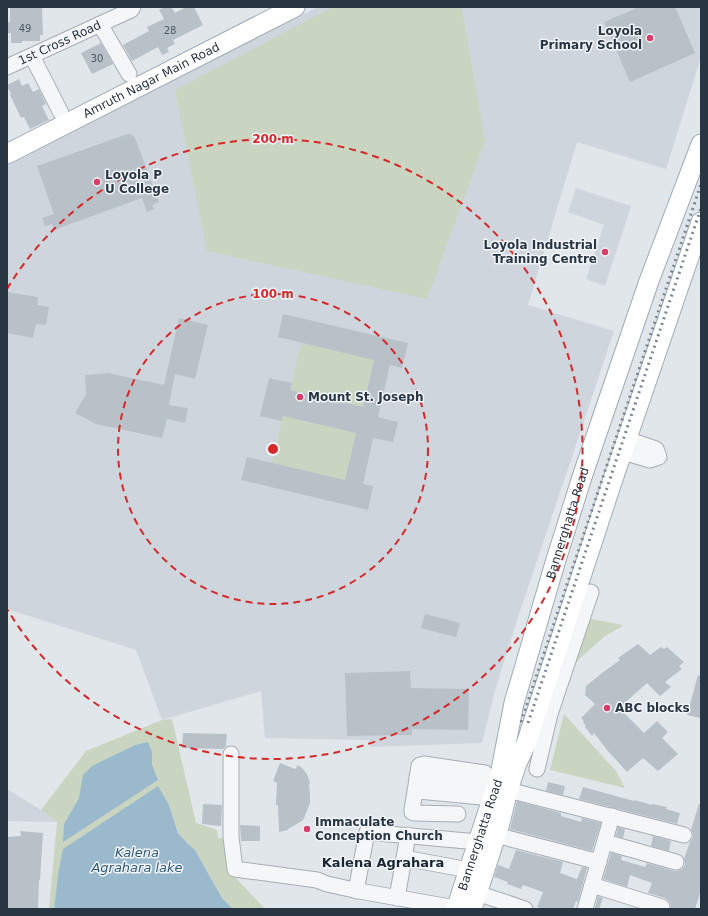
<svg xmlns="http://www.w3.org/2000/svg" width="708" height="916" viewBox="0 0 708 916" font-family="'DejaVu Sans',sans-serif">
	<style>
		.built { fill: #cfd5dc }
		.green { fill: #c9d5c1; fill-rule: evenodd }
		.water { fill: #9ab9cc }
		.building { fill: #b8c0c8 }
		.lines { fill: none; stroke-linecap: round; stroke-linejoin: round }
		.minor-casing { stroke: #a6adb5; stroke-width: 17 }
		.major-casing { stroke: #9facb7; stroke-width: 21 }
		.minor { stroke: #f4f6f8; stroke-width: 15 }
		.major { stroke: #fff; stroke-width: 19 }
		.rail { stroke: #798795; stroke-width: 3; stroke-dasharray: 2 4; stroke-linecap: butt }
		.ring { fill: none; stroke: #d62828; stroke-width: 2; stroke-dasharray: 7 5 }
		.poi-dot { fill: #d63f69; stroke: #f1f4f8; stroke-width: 1.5 }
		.labels { text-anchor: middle; stroke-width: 3; stroke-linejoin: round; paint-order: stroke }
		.number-label { font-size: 10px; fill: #4c5864 }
		.poi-label { font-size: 12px; font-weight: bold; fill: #283543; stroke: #f1f4f8; text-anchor: start }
		.street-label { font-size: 12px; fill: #283543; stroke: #f1f4f8 }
		.water-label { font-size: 13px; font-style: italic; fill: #305a79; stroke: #f1f4f8 }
		.neighbourhood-label { font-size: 13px; font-weight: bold; fill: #1a2634; stroke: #f1f4f8 }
		.centre { fill: #d62828; stroke: #f1f4f8; stroke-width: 2 }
		.ring-label { font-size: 12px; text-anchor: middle; font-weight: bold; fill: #d62828; stroke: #f1f4f8; stroke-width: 3; stroke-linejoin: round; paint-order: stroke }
	</style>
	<rect width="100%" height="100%" fill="#e1e6ea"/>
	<!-- built -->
	<path class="built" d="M318,7H701V57L666,169L577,142L528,305L614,331L570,463L518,617L496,687L482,743L370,747L369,740L265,738L261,691L162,720L136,650L7,609V163Z
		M576,188L631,206L605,286L586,279L604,225L568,212Z
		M7,789L41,810L57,822L7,821Z"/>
	<!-- green -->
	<path class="green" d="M333,7H462V9L485,141L427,299L207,251L175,90Z
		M301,343L374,359L363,407L290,390Z
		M283,416L356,433L345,480L272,463Z
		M586,618L623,625L621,627L605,636L579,659L572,668Z
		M564,714L616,771L625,788L550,770Z
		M172,719L196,823L217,830L218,838H227L234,876L265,909H233L222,898L195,850L189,845L178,833L169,805L58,874L54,909H49L57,822L41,810L86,751L162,720ZM152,752V765L64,824L79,798Z"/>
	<!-- water -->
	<path class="water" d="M148,742L152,752V765L158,780L63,842L64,824L79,798L83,775L92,766L135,745Z
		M158,786L169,805L178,833L189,845L195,850L222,898L233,909H54L58,874L63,849Z"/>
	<!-- building -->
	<path class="building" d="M10,7H42L43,35H40V41H22V43H11V33H7V22H10Z
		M164,7H171L175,13L186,7H194L203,25L173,40L175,44L167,48L169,52L162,55L158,47L132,61L123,45L149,31L147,27L164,19L159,10Z
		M639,7H675L695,53L630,82L604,22Z
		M101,43L113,64L92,74L81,53Z
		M19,79L22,86L28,83L33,92L39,89L46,104L42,106L49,120L30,129L24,117L21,118L10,95L11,94L7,86V85Z
		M128,134L132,135L135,138L159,202L152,205L154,209L147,212L142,198L54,230L52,224L45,226L42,218L54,214L37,166Z
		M7,292L38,297L37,305L49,307L46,325L36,324L33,338L7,333Z
		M283,314L408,343L402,368L390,365L378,417L398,422L393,442L373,438L363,484L373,486L368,510L241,480L247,457L345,480L356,433L283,416L282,421L260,416L269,378L292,383L290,390L363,407L374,360L278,337Z
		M179,318L208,325L195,379L175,374L169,405L188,408L185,423L167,419L162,438L96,424L75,413L86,394L85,375L108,373L164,385Z
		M425,614L460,623L456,637L421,628Z
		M638,644L650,655L661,647L664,649L667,647L684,662L679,666L682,669L665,682L671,687L660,696L647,683L619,708L644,733L657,721L668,732L662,738L678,754L658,771L643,758L627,772L607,750L594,733L592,736L585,727L586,726L583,722L584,721L581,718L595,704L585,695L586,686L602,673L620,660L618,658Z
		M410,671L411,688L469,689L468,730L412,729V735L347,736L345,673Z
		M698,675L701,676V718L687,715Z
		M183,733L227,734L226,746L223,749L182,748Z
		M280,763L295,769L298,765L303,769L307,774L310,783L309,784L310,796V803L304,818L302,821L288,829V830L279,832L278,805H276L277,783L273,781Z
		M548,782L565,786L563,795L546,791Z
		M583,787L634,801V800L652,805V804L667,807L666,809L680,813L677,824L579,799Z
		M517,801L561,813V816L581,822L582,818L601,823L592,851L510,829Z
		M203,804L222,805L221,826L202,824Z
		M699,804H701V890L695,909H670L671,906L669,901L665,898L648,893L652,883L630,875L627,887L603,879L611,853L622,856L621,860L645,867L647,863L674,871H678L682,869L685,865L684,859L690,842L693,837V833L691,830Z
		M240,825L260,826V841H241Z
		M618,827L625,829L623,838L616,836Z
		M20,831L43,833L40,880H39L38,909H7V837L21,836Z
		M653,836L671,841L669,851L651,846Z
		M516,850L563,862L560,873L577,879L582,867L587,868L578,902L576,901L573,909H543L537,907L543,892L523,885L521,889L507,884L508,882L494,877L498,865L509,869Z
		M598,896L603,898L599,909H597L595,908Z"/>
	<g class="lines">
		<defs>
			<g id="minor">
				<path d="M100,24L129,74"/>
				<path d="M32,56L61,113"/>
				<path id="s1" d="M7,67L131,10L133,7"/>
				<path d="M623,452L650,460L659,457L656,449L627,439"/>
				<path d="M231,754V837L235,869L317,880L327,884L359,891L456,908"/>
				<path d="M537,769L550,714L591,592"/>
				<path d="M417,777L496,787"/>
				<path d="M508,790L684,835"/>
				<path d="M415,792L419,766L420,765L424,764L485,773"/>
				<path d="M458,814L414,813L412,812V809L415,792L418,791L492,798"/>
				<path d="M496,835L599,862"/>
				<path d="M605,842L676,862"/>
				<path d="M404,858L469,870"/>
				<path d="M592,885L662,907L661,909"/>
				<path d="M356,891L367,832L478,842"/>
				<path d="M477,893L525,909"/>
				<path d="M397,898L408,835"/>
				<path d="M585,909L612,816"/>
			</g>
			<g id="major">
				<path id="s2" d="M7,154L295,7"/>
				<path id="s3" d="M456,909L500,775L514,703L555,563L582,477L649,281L701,144"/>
				<path d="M472,909L500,823L508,790L517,763L526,744L611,485L701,222"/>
			</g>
		</defs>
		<!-- minor casing -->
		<use href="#minor" class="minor-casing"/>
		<!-- major casing -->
		<use href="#major" class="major-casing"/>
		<!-- minor -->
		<use href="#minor" class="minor"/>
		<!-- major -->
		<use href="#major" class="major"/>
		<!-- rail -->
		<path class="rail" d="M521,722L701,184
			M528,723L701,208"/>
	</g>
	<!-- distance rings -->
	<g class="ring">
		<circle cx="273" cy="449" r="155"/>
		<path d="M7 289A310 310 0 1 1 7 609"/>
	</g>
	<!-- markers -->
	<g class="poi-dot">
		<circle cx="650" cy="38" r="4"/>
		<circle cx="97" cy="182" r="4"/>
		<circle cx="605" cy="252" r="4"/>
		<circle cx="300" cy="397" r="4"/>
		<circle cx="607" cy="708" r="4"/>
		<circle cx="307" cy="829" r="4"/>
	</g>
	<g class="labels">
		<!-- number labels -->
		<g class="number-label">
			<text x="25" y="32">49</text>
			<text x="170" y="34">28</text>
			<text x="97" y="62">30</text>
		</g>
		<!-- poi labels -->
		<g class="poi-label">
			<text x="642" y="35" text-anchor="end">Loyola<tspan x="642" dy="14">Primary School</tspan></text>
			<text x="105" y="179">Loyola P<tspan x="105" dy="14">U College</tspan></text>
			<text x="597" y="249" text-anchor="end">Loyola Industrial<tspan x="597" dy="14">Training Centre</tspan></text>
			<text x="308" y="401">Mount St. Joseph</text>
			<text x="615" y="712">ABC blocks</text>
			<text x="315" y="826">Immaculate<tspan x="315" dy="14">Conception Church</tspan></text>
		</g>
		<!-- street labels -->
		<g class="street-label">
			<text dy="4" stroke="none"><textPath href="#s1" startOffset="58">1st Cross Road</textPath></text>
			<text dy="4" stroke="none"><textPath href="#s2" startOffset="162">Amruth Nagar Main Road</textPath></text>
			<text dy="4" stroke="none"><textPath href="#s3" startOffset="402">Bannerghatta Road</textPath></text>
			<text dy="4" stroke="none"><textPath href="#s3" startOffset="78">Bannerghatta Road</textPath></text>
		</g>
		<!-- water labels -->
		<g class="water-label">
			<text x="137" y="857">Kalena<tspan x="137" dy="15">Agrahara lake</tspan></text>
		</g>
		<!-- neighbourhood labels -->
		<g class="neighbourhood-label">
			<text x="383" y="867">Kalena Agrahara</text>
		</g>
	</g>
	<circle cx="273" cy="449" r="6" class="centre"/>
	<g class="ring-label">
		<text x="273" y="143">200 m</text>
		<text x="273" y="298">100 m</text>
	</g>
	<!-- border -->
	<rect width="708" height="916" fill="none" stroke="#283543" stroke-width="16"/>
</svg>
